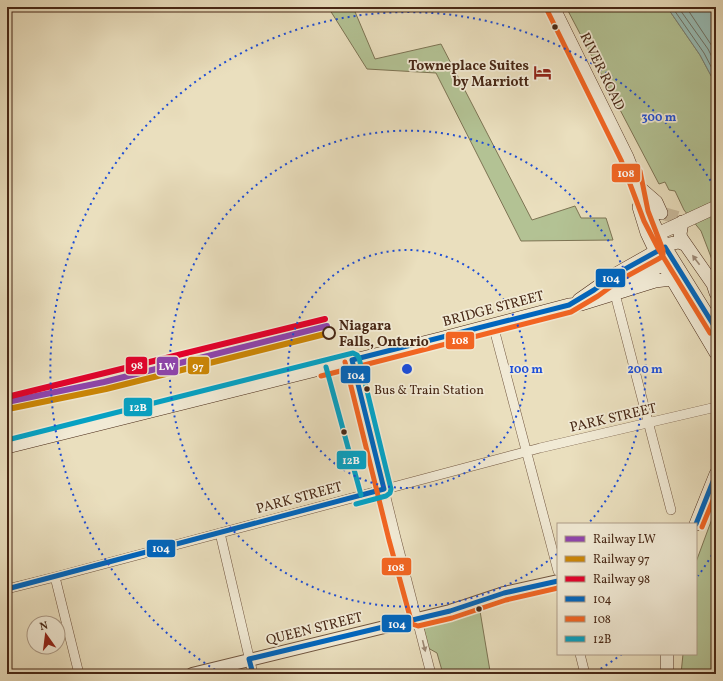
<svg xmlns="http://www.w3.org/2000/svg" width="723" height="681" viewBox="0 0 723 681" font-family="Vollkorn,serif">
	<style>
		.green { fill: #b3c294; stroke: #7d7454 }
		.water { fill: #98bcb5; stroke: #788075 }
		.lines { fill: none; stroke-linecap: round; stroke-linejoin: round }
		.shore { stroke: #707265; stroke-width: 1 }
		.secondary-tunnel { stroke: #c9ba9c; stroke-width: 13; stroke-dasharray: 13 6; stroke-linecap: butt }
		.minor-casing { stroke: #70553f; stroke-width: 10 }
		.tertiary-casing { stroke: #70553f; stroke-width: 14 }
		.secondary-casing { stroke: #472715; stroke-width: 14 }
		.minor { stroke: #f1ead5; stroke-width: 9 }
		.tertiary { stroke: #f1ead5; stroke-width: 12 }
		.secondary { stroke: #f1ead5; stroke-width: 13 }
		.bus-1-casing { stroke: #f1ead5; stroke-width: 8 }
		.bus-2-casing { stroke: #f1ead5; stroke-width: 8 }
		.bus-3-casing { stroke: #f1ead5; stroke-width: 8 }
		.bus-1 { stroke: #0065bd; stroke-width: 5 }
		.bus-2 { stroke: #f26522; stroke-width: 5 }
		.bus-3 { stroke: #04a2c5; stroke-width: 5 }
		.rail-1-casing { stroke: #f1ead5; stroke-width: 9 }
		.rail-2-casing { stroke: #f1ead5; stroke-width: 9 }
		.rail-3-casing { stroke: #f1ead5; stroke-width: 9 }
		.rail-1 { stroke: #8e44ad; stroke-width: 6 }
		.rail-2 { stroke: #cb8605; stroke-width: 6 }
		.rail-3 { stroke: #e4002b; stroke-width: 6 }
		.oneway { fill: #9c8875 }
		.ring { fill: none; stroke: #1d4ed8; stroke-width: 2; stroke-dasharray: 2 4 }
		.bus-dot { fill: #472715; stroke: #f1ead5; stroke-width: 1.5 }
		.stop-dot { fill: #f1ead5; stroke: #472715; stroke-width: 2 }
		.labels { text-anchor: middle; stroke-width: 3.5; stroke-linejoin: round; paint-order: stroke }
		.bus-label { font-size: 13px; fill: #472715; stroke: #f1ead5; text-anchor: start }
		.poi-label { font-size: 14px; font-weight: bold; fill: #472715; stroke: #f1ead5; text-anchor: end }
		.street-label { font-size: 14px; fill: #472715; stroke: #f1ead5 }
		.stop-label { font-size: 14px; font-weight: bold; fill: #472715; stroke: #f1ead5; text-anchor: start }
		.centre { fill: #1d4ed8; stroke: #f1ead5; stroke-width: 2 }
		.ring-label { font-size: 12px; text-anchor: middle; font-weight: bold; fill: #1d4ed8; stroke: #f1ead5; stroke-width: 3.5; stroke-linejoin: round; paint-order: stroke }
		.line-badge { stroke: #f1ead5; stroke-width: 1.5 }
		.badge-label { font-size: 11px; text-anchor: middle; font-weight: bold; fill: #fff }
	</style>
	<rect width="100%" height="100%" fill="#eadfbe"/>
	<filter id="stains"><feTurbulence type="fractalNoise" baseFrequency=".005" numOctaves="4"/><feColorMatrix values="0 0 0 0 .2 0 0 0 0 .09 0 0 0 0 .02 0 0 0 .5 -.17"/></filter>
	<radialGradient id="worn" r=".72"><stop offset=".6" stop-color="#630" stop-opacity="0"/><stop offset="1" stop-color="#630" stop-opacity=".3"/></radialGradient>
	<!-- green -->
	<path class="green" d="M328,7H353L375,59L441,44L532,220L575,206L581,218H606L613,240L521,241L436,73L367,69Z
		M566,7H667L700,55L716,85V270L701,231L684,210L675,191L669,190L665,182L659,184Z
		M716,508V674H681L683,654H696V562Z
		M480,611L490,671L489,674H443L437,653L428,648L425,636L424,627Z"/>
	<!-- water -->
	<path class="water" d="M667,7H716V85L700,55Z"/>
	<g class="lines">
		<!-- shore -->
		<path class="shore" d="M672,7L704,53L716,76
			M678,7L708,49L716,65
			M686,7L716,52"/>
		<!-- secondary-tunnel -->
		<path class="secondary-tunnel" d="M665,214L679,218"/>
		<defs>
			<path id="minor" d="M615,294L671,510
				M493,325L558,571
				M352,360L396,538L431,674
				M220,533L253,674
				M55,577L79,674
				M7,589L55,577L540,448L716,407
				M580,654L585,674"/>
			<path id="tertiary" d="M192,674L450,611L504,593L558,581"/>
			<path id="secondary" d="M553,7L627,157L651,218L665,247L716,329
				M641,189L656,202L661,213
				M639,207L647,233L656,252L716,353
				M682,222L680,234L681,238L713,284L716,293
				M651,237L716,207
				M630,282L669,261
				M579,300L616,274L669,244L679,242L684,244
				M7,447L443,338L569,305L581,304L655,281L671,279
				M696,524L716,474
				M667,654V674"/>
		</defs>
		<!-- minor casing -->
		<use href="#minor" class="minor-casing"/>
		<!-- tertiary casing -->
		<use href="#tertiary" class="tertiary-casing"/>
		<!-- secondary casing -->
		<use href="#secondary" class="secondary-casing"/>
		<!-- minor -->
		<use href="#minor" class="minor"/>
		<!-- tertiary -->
		<use href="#tertiary" class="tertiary"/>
		<!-- secondary -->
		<use href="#secondary" class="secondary"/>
		<defs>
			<path id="bus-1" d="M696,524L716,474
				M7,589L384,489L352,360L569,305L594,290L616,274L665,247L716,329
				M253,674L249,659L450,611L504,593L558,581"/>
			<path id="bus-2" d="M547,10L621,160L644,221L659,250L710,333
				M345,362L389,540L412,624L418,626L452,618L506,600L558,588
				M321,376L571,312L598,296L620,280L660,258L663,255V250L648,211L640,171
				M702,527L716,493"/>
			<path id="bus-3" d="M326,367L361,495
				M7,440L353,353L357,355L359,358L391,489L390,493L386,496L356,504"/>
		</defs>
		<!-- bus-1 casing -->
		<use href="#bus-1" class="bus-1-casing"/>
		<!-- bus-2 casing -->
		<use href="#bus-2" class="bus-2-casing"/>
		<!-- bus-3 casing -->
		<use href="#bus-3" class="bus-3-casing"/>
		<!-- bus-1 -->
		<use href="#bus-1" class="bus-1"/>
		<!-- bus-2 -->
		<use href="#bus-2" class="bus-2"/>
		<!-- bus-3 -->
		<use href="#bus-3" class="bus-3"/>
		<defs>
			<path id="rail-1" d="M7,402L104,382L327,326"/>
			<path id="rail-2" d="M8,409L106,389L329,333"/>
			<path id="rail-3" d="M7,397L325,319"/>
		</defs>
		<!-- rail-1 casing -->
		<use href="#rail-1" class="rail-1-casing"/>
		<!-- rail-2 casing -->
		<use href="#rail-2" class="rail-2-casing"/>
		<!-- rail-3 casing -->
		<use href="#rail-3" class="rail-3-casing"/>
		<!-- rail-1 -->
		<use href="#rail-1" class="rail-1"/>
		<!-- rail-2 -->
		<use href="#rail-2" class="rail-2"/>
		<!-- rail-3 -->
		<use href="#rail-3" class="rail-3"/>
	</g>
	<!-- one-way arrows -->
	<defs><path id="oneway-solid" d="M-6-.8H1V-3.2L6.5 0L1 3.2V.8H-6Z"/></defs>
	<g class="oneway">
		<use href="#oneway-solid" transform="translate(696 260) rotate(-127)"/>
		<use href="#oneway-solid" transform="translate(424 646) rotate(76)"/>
	</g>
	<!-- distance rings -->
	<g class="ring">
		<circle cx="407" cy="369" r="119"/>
		<path d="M557 554A238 238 0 1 1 588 524"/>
		<path d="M715 550A357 357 0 0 1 698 576M622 654A357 357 0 0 1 594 673M220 673A357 357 0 1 1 715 188"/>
	</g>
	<!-- icons -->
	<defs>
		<symbol id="hotel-bare" viewBox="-9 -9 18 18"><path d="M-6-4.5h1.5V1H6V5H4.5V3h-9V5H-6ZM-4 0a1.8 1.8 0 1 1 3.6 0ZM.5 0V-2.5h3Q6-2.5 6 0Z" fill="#8f2418" stroke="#f1ead5" stroke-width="2.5" paint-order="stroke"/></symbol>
	</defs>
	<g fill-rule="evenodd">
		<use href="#hotel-bare" x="530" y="60" width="25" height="25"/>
	</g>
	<!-- markers -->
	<g class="bus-dot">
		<circle cx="555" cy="27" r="3.5"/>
		<circle cx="367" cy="389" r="3.5"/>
		<circle cx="344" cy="432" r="3.5"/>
		<circle cx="479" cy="609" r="3.5"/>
	</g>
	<circle class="stop-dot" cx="329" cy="333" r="6"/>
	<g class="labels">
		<!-- bus labels -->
		<g class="bus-label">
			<text x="374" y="394">Bus &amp; Train Station</text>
		</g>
		<!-- poi labels -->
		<g class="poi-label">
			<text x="529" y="70">Towneplace Suites<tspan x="529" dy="16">by Marriott</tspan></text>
		</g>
		<!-- street labels -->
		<g class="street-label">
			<text transform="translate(603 71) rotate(64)" y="5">RIVER ROAD</text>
			<text transform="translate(493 308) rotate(-15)" y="5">BRIDGE STREET</text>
			<text transform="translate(613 417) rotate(-13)" y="5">PARK STREET</text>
			<text transform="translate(299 497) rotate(-15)" y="5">PARK STREET</text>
			<text transform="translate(314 628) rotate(-14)" y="5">QUEEN STREET</text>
		</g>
		<!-- stop labels -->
		<g class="stop-label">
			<text x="339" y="330">Niagara<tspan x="339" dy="16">Falls, Ontario</tspan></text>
		</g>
	</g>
	<circle cx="407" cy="369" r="6" class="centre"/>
	<g class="ring-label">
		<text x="659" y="121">300 m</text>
		<text x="526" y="373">100 m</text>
		<text x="645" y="373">200 m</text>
	</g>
	<g class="line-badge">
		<rect x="611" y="163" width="30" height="20" rx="4" fill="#f26522"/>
		<rect x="595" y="268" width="31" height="20" rx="4" fill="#0065bd"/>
		<rect x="445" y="331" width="30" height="19" rx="4" fill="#f26522"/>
		<rect x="125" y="356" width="23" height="19" rx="4" fill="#e4002b"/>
		<rect x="187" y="356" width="23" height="19" rx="4" fill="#cb8605"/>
		<rect x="156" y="356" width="23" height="20" rx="4" fill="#8e44ad"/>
		<rect x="340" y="365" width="31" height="19" rx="4" fill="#0065bd"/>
		<rect x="123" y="397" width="30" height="20" rx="4" fill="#04a2c5"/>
		<rect x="336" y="450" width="31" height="20" rx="4" fill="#04a2c5"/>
		<rect x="146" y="539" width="30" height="19" rx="4" fill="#0065bd"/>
		<rect x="381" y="557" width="31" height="19" rx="4" fill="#f26522"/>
		<rect x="381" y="614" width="31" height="19" rx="4" fill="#0065bd"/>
	</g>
	<g class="badge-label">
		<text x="626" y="177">108</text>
		<text x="611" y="282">104</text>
		<text x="460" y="344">108</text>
		<text x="137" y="369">98</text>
		<text x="198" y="370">97</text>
		<text x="167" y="370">LW</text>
		<text x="356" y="379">104</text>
		<text x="138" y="411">12B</text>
		<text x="351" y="464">12B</text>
		<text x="161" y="552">104</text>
		<text x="396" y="571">108</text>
		<text x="397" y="628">104</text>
	</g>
	<!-- margin -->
	<rect width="723" height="681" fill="none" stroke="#eadfbe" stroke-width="24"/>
	<rect x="8" y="8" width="707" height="665" fill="none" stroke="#472715" stroke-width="2"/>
	<rect x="12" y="12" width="699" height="657" fill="none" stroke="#472715"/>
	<!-- legend -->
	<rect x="557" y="523" width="140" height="132" fill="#f1ead5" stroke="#ad9c88"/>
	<rect x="565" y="536" width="20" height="6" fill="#8e44ad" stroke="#ad9c88"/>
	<text x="593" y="543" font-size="12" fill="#472715">Railway LW</text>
	<rect x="565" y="556" width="20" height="6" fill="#cb8605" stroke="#ad9c88"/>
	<text x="593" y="563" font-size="12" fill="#472715">Railway 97</text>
	<rect x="565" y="576" width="20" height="6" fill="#e4002b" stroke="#ad9c88"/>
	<text x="593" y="583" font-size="12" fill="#472715">Railway 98</text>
	<rect x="565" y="596" width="20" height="6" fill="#0065bd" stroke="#ad9c88"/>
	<text x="593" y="603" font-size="12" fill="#472715">104</text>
	<rect x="565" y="616" width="20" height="6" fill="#f26522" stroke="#ad9c88"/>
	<text x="593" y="623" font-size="12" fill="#472715">108</text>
	<rect x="565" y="636" width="20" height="6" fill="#04a2c5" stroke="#ad9c88"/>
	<text x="593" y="643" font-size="12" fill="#472715">12B</text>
	<!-- north arrow -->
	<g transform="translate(46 635) rotate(346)"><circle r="19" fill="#f1ead5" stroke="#ad9c88"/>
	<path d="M0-3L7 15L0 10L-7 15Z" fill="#8f2418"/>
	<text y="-6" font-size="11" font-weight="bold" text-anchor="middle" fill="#472715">N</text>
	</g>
	<rect width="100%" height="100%" filter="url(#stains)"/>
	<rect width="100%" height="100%" fill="url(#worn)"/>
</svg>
